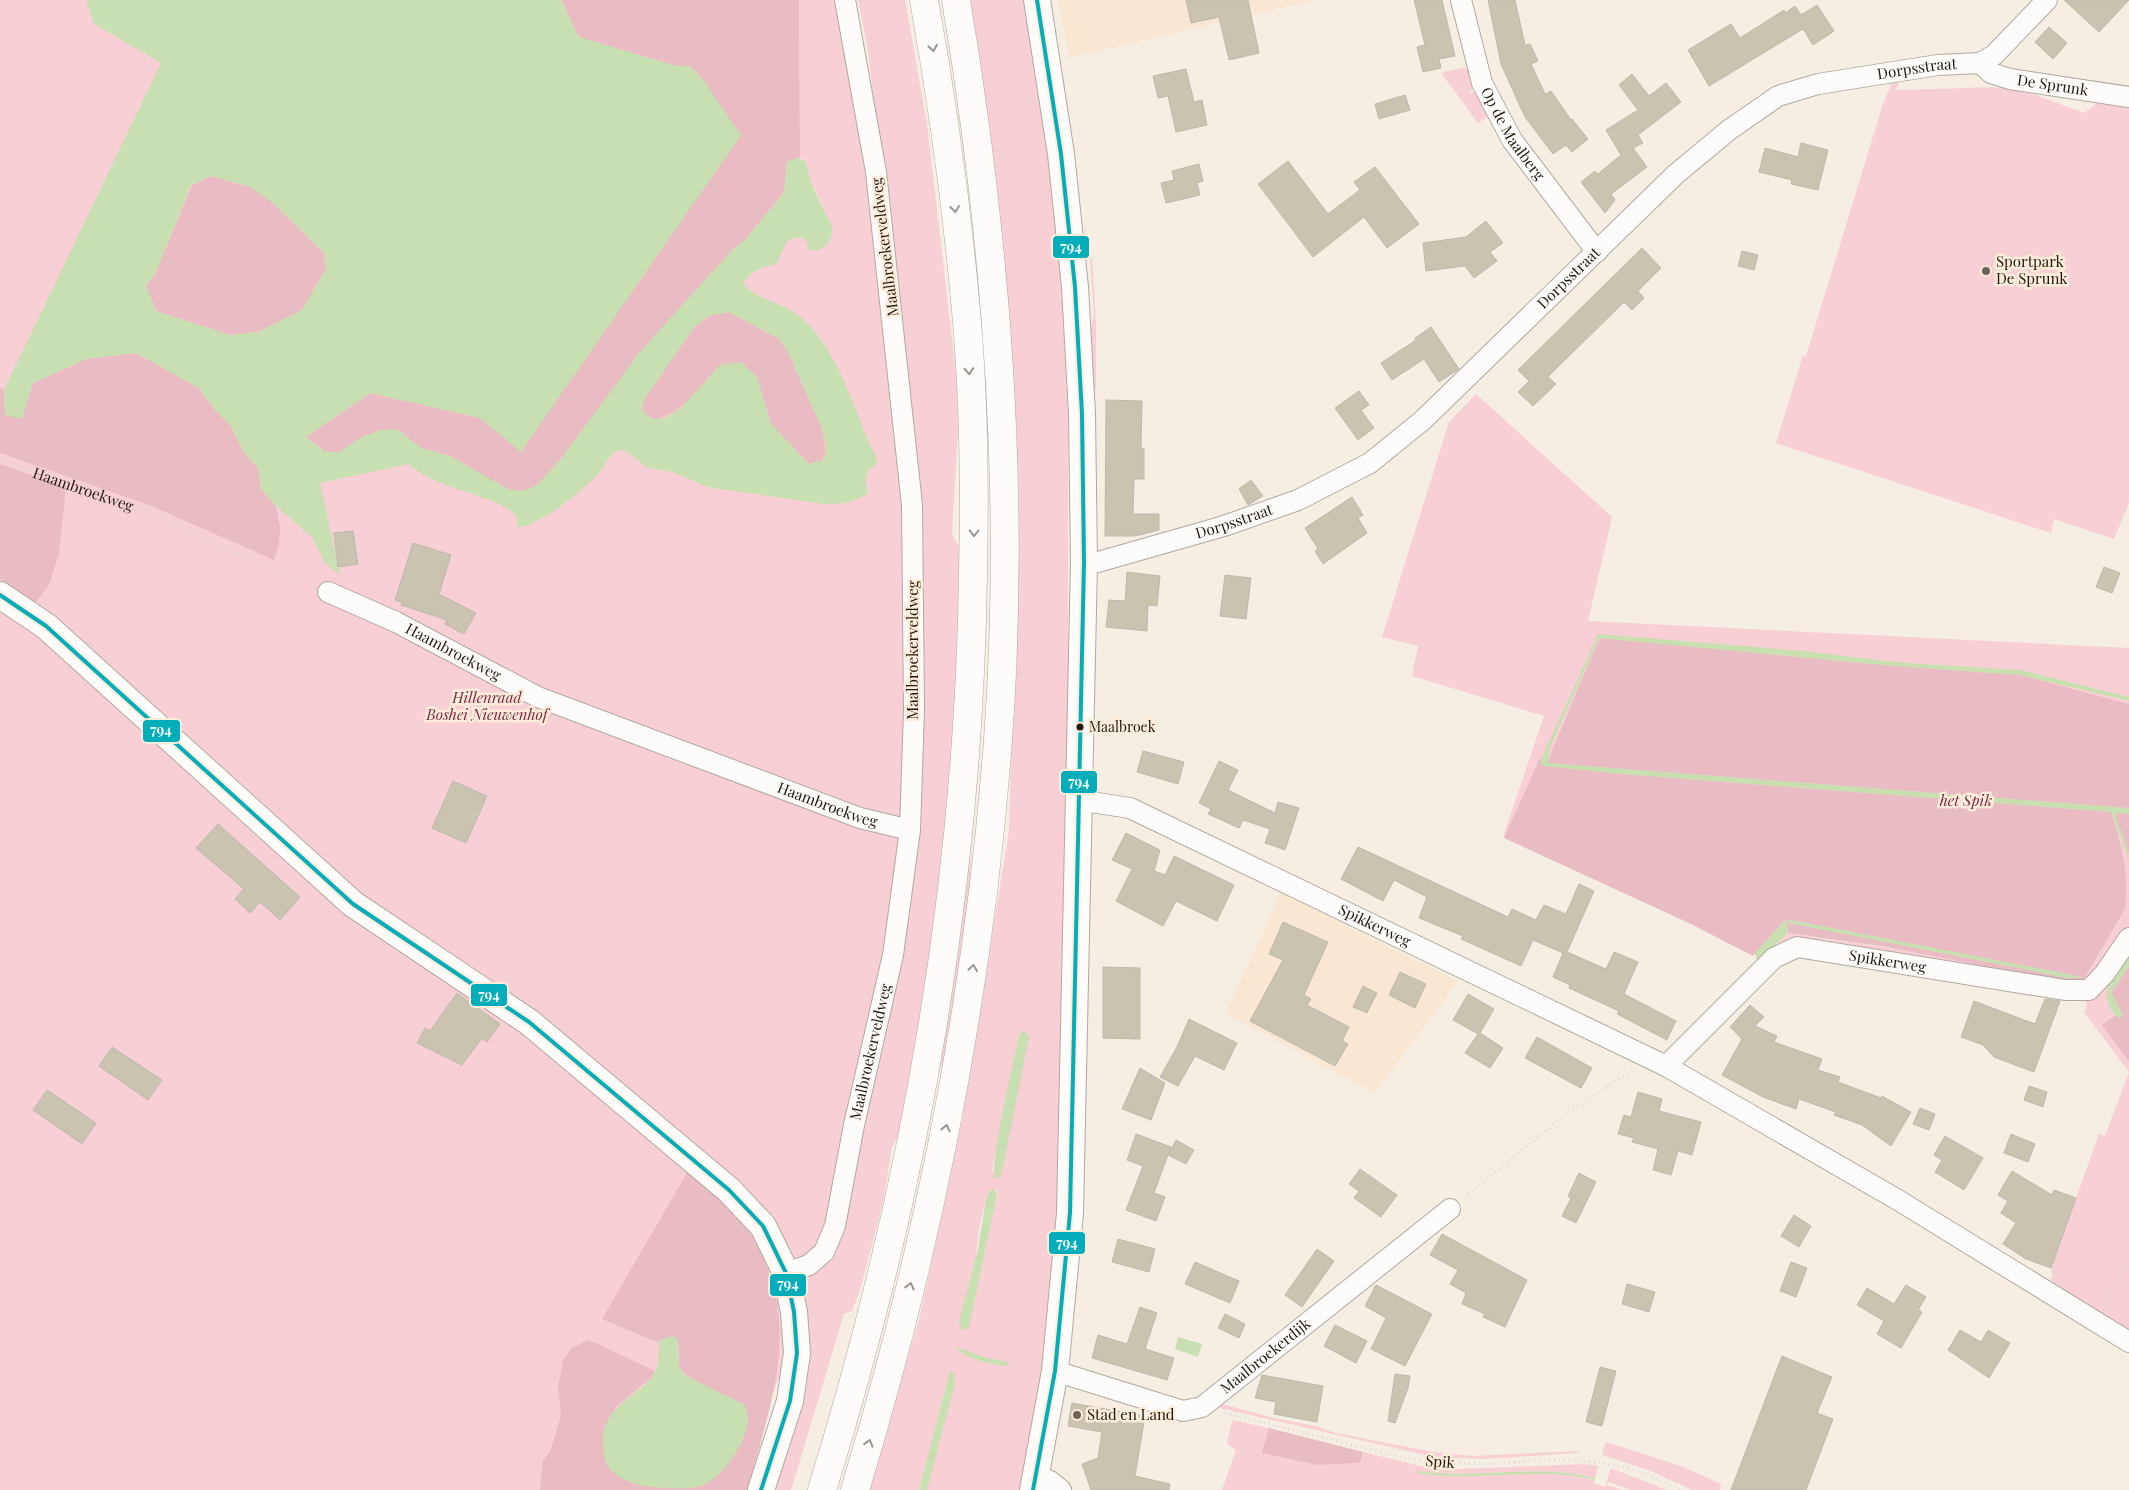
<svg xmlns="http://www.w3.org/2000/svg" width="2129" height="1490" viewBox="0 0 2129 1490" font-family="'Playfair Display',serif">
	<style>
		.built { fill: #fae7d3 }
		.green { fill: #f8cfd4; fill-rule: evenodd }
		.forest { fill: #e8bcc2; fill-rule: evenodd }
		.water { fill: #c8e0b1; fill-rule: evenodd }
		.building { fill: #c9c3b0; stroke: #beb9ae }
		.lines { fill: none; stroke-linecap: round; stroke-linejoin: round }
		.minor-casing { stroke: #b1a99f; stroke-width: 22 }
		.tertiary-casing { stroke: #b1a99f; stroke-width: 28 }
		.trunk-casing { stroke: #b1a99f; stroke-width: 29 }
		.path { stroke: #dcdad7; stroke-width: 3; stroke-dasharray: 1 4; stroke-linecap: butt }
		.minor { stroke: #fefcfb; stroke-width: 20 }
		.tertiary { stroke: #fefcfb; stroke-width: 26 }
		.trunk { stroke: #fefcfb; stroke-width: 28 }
		.bus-1-casing { stroke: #feeddb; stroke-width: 8 }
		.bus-1 { stroke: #03adba; stroke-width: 4 }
		.oneway { stroke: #9b9590 }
		.poi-dot { fill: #6c6358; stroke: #feeddb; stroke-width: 2 }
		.bus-dot { fill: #21180d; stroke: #feeddb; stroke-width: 2 }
		.labels { text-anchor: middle; stroke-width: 5; stroke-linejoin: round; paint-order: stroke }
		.bus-label { font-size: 14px; fill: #21180d; stroke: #feeddb; text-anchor: start }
		.street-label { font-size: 15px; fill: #21180d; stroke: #feeddb }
		.poi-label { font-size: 15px; fill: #21180d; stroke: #feeddb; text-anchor: start }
		.park-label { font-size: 15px; font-style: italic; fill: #7b2444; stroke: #feeddb }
		.line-badge { stroke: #feeddb; stroke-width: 2 }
		.badge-label { font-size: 14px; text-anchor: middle; font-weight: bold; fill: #fff }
	</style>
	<rect width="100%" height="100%" fill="#f6ede3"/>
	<!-- built -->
	<path class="built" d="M1058,0H1315L1069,58Z
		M1282,890L1368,937L1459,981L1374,1093L1226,1013Z"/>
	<!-- green -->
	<path class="green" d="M0,0H773L788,240L799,237L828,242L832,228L809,177L806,162L800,158L799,0H839L873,199L888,323L894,440L909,464L899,299L867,45L858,0H905L927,123L957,382L958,428L952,535L975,572L968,1022L892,1147L883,1202L860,1290L852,1311L844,1314L791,1490H767L800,1326L733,1490H0Z
		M970,0H1023L1034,56L1055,210L1064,327L1068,421V774L1059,1229L1034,1428L1021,1490H927L950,1370L919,1490H868L919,1320L962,1121L1009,831L1019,492L1002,248ZM1019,1035L1009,1133L1003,1167L992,1171ZM990,1191H997V1195L972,1313C975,1275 975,1225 990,1191Z
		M1462,68L1469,69L1475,88L1470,91L1471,93L1475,91L1489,116L1478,123L1441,73Z
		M1900,79L1896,90L2003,87L2033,94L2084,113L2102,99L2129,102V503L2114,539L2054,519L2051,533L1776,443L1803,355L1806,356L1883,104L1893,80Z
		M1092,257L1096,323V388L1091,391L1088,340L1094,315L1090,259Z
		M1476,394L1612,517L1588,621L2129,648V1332L2109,1319L2105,1312V1317L2048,1282L2053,1276L2051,1268L2099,1134L2105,1136L2129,1072L2084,1012L2087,1004L2085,1001L1951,963L1826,940H1802L1761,959L1788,933L1903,950L1503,837L1544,716L1412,676L1418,646L1382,637L1449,422Z
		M1258,1367L1267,1368L1260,1374L1255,1371L1222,1398V1404L1274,1418L1315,1426L1335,1433L1439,1453L1473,1456L1580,1451L1576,1453L1484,1459L1434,1457L1220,1408L1216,1400Z
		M1232,1420L1269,1428L1263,1453L1317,1465L1360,1463L1363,1452L1420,1466L1458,1469L1585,1464L1598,1466L1594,1483L1605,1487L1611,1468L1666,1490H1632L1608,1482L1607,1485L1623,1490H1222L1236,1450L1227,1444ZM1417,1471C1476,1480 1537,1463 1595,1478L1594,1480C1537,1465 1476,1483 1417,1473Z
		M1606,1442L1681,1466L1721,1484L1720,1490H1692L1648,1470L1602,1455Z"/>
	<!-- forest -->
	<path class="forest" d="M561,0H799L800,158L787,162L784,192L746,239L732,250L703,285L662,328L560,460L536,486L522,491L508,490L450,456L421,448L397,429L358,439L341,452H325L306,437L370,393L481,418L522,452L705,84L690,66H676L579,37Z
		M211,176L250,187L273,203L324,253L326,269L302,310L258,332L230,335L156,311L146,286L155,274L192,185Z
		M729,312L779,339L788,352L821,426L826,449L823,460L809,464L771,424L757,377L720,365C701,386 682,415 653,420L643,412L642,405L646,397L694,327L709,316Z
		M136,353L199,388L214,409L231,426L243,451L258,468L261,489L276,506L280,527L279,544L274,560L149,505L0,453V388L4,390L5,415L33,383L86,359Z
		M0,464L66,487L59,553L49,585L34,604L0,579Z
		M1602,638L1894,666L2021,675L2129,704V808L1547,763L1597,643Z
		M1541,756V764L1623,774L2111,812C2122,845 2129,873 2125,909L2083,980L2067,982L1887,947L1788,933L1786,919L1753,956L1691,924L1504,838ZM1788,921H1796L2083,978L1789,923Z
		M2116,813L2129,814V853L2116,820Z
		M2129,966V1061L2102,1025L2116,1015L2118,1018L2123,1015L2111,993Z
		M691,1166C707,1183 727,1200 741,1219C807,1316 774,1388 748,1490H540L543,1460L550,1452L561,1416L558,1387L563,1361L571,1348L589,1340L655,1371L653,1376L616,1407L603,1437L682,1488L699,1487L745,1405C725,1394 692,1385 679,1367V1351L677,1339L673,1336L660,1340L659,1343L602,1319Z
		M1269,1428L1363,1452L1360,1463L1317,1465L1262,1453Z"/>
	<!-- water -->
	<path class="water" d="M86,0H561L579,37L676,66H690L703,80L741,135L521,452L480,418L370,393L306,437L325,452H340L358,439L380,430L397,429L421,448L450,456L508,489L522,491L536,486L560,460L639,353L732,250L746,239L784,192L787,162L798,158L806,162C809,179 816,194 824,210C826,215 831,222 832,228C834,242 821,254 808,250L806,240L799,237L788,240L776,264C762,267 751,271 743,283C756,300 781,302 798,315C832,341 852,400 868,440C871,449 877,454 877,464L868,470L866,480L868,494L847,503L824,504L707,487L673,472L647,468L630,454L620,449C606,457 607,465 597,475C576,496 547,520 519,528L515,514C509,510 502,505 495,502C470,492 428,483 409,464L320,483L340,575L324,562L312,537L276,506L261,489L258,468L243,451L231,426L214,409L199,388L136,353L86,359L33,383L22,419L5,415L4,390L161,63L94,24ZM211,176L250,187L273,203L324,253L326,269L302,310L258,332L230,335L156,311L146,285L155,274L191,185ZM729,312L779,339L788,352L821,426L826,449L823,460L809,464L771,424L757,377L741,362L720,365L681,408L665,418L653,419L643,412L642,405L646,397L694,327L709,316Z
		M1598,634L1803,651L1894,662L2021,670L2129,697V701L2021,675L1894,666L1599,638L1549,750L1548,763L2129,808V814L2116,813L2115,814L2128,851L2129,860L2111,812L1623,774L1543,766L1541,764L1542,757Z
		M1786,919L1788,933L1761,959L1757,960L1755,953Z
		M1788,920L1796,921L2083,977L2068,978L1789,923Z
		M2129,954V966L2111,993L2123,1015L2120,1019C2092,995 2115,977 2129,954Z
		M1024,1030L1029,1037L1003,1167L1000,1177L995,1179C989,1163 1014,1060 1019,1035Z
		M994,1189L997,1195L972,1313L969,1327L962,1331L959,1321L978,1249L986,1200L990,1190Z
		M673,1336L677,1339L679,1367L686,1376L745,1405C746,1410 749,1415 748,1420C747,1442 721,1482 698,1487C673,1490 622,1490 607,1465C604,1459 603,1450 603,1443C601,1408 635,1399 653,1376C660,1367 658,1352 660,1340Z
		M1178,1337L1202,1344L1198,1357L1175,1349Z
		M956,1347L987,1358L1008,1362L1009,1365C998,1368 961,1357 956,1347Z
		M950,1370L955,1375V1383L927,1490H919Z
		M1417,1471C1476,1480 1537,1463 1595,1478V1480C1537,1465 1476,1483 1417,1473Z"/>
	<!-- building -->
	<path class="building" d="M1186,0H1248L1259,53L1229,60L1219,17L1191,23Z
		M1414,0H1442L1455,56L1439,59L1441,68L1423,72L1417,47L1425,45Z
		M1488,0H1515L1525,45L1530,44L1538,61L1531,64L1545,94L1551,91L1571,120L1572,119L1588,139L1572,152L1566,145L1553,154L1525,117L1501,64Z
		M2064,0H2129L2099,32Z
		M1817,5L1834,31L1813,45L1803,29L1709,86L1688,50L1731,24L1740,38L1784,10L1785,13L1795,6L1801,15Z
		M2049,27L2067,43L2053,59L2035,42Z
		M1186,69L1194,102L1202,100L1207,125L1176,132L1168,96L1158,98L1153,76Z
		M1632,74L1649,96L1666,83L1681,102L1638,135L1643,143L1633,148L1647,167L1611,194L1615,200L1605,213L1581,182L1595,171L1598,174L1621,155L1606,130L1638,110L1619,85Z
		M1405,95L1410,110L1379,119L1375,104Z
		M1801,143L1828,150L1818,190L1791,184L1792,180L1759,172L1765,148L1798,157Z
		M1288,161L1328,214L1360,190L1354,182L1375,167L1419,224L1387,248L1364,217L1313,257L1258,184Z
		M1199,164L1203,181L1197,183L1200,195L1166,203L1161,183L1174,180L1172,171Z
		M1486,221L1503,243L1490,252L1497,261L1474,278L1465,266L1426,271L1423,243L1466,237Z
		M1642,248L1661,268L1638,291L1644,298L1632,310L1624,302L1564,361L1548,377L1556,384L1533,406L1518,392L1529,381L1518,370Z
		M1742,251L1758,255L1754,270L1738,266Z
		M1431,327L1459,369L1439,382L1424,359L1392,380L1381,363L1416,340L1415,338Z
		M1359,391L1369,405L1361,410L1374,428L1358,440L1335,408Z
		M1106,400L1142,401L1141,449H1144V479H1134L1133,514H1159V530L1135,536H1105Z
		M1251,480L1263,496L1248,505L1239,489Z
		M1352,497L1363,515L1358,518L1367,533L1323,564L1315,551L1318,549L1305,528Z
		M353,531L358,564L338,567L334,533Z
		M413,543L451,555L439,594L476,613L464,634L445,624L447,620L401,605L402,602L395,600Z
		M2104,567L2120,573L2112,593L2096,587Z
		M1127,572L1160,576L1157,606L1148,605L1147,631L1106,627L1109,600L1125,601Z
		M1225,575L1251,578L1246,619L1220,616Z
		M1143,751L1184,762L1178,784L1137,772Z
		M1219,761L1238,770L1228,790L1275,813L1278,802L1299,808L1285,850L1265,843L1270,829L1243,820L1239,828L1208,814L1211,809L1199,803Z
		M453,781L487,796L466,843L432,828Z
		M218,824L300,897L280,920L260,902L250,913L235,899L244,889L196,848Z
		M1126,833L1160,850L1154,871L1165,875L1174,856L1234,885L1217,921L1176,901L1163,926L1116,901L1132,869L1112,860Z
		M1358,847L1508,917L1512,909L1536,920L1544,905L1566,914L1579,884L1594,891L1567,952L1606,969L1614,952L1638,962L1624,994L1676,1021L1667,1040L1617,1014L1619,1011L1569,988L1570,985L1553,977L1563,953L1533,940L1521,966L1461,939L1463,936L1419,918L1427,897L1394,880L1383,901L1341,879Z
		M1283,922L1328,942L1304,995L1311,999L1307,1005L1349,1027L1342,1041L1348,1044L1335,1066L1250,1021L1283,960L1269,954Z
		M1103,967L1140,968V1039L1103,1038Z
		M1400,972L1426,984L1415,1008L1389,995Z
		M1363,986L1377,993L1367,1013L1353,1007Z
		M457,993L500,1024L487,1042L482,1038L462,1065L417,1043L425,1028L430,1031Z
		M1468,994L1494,1009L1480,1033L1503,1048L1490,1068L1465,1053L1478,1034L1453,1020Z
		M2045,999L2060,1001L2034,1072L1994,1057L1983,1045L1961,1037L1974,1001L2035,1024Z
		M1750,1005L1764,1017L1755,1026L1777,1036L1774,1042L1822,1059L1818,1070L1840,1077L1838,1082L1881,1098L1882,1096L1911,1112L1891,1146L1862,1125L1834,1115L1836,1112L1799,1099L1796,1109L1782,1104L1763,1097L1722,1075L1742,1039L1730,1027Z
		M1189,1019L1237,1043L1224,1070L1195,1056L1178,1086L1160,1077L1177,1047Z
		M1537,1037L1592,1068L1581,1088L1525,1058Z
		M112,1047L162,1080L148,1100L99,1066Z
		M1140,1068L1165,1083L1151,1120L1122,1109Z
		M2029,1086L2047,1092L2043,1107L2024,1100Z
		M47,1090L96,1123L82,1144L33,1110Z
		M1638,1092L1662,1099L1659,1111L1701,1122L1692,1155L1678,1151L1671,1175L1653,1170L1658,1149L1632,1142L1634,1138L1618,1134L1624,1115L1631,1117Z
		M1920,1108L1935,1114L1929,1130L1913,1124Z
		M1136,1134L1171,1147L1169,1153L1176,1140L1194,1150L1186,1164L1168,1155L1154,1193L1165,1197L1156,1221L1126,1210L1143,1166L1127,1160Z
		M2011,1134L2035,1144L2028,1162L2004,1153Z
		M1945,1136L1983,1158L1964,1190L1935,1172L1942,1160L1934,1155Z
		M1360,1169L1397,1195L1381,1217L1354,1198L1359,1191L1349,1184Z
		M2012,1171L2052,1195L2054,1190L2076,1198L2051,1268L2026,1259L2003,1244L2016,1223L2001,1213L2008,1201L1998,1195Z
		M1579,1173L1596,1182L1576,1223L1562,1216L1571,1198L1568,1196Z
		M1794,1215L1811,1226L1799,1247L1781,1236Z
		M1442,1234L1527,1280L1505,1327L1483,1317L1485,1314L1462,1304L1466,1293L1450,1284L1458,1270L1430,1255Z
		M1118,1239L1155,1249L1149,1272L1112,1262Z
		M1317,1249L1334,1261L1302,1307L1285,1295Z
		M1195,1262L1239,1281L1230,1303L1185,1284Z
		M1791,1262L1807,1268L1796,1297L1780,1291Z
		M1627,1284L1655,1292L1649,1312L1622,1304Z
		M1376,1285L1432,1314L1405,1366L1371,1349L1386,1318L1365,1306Z
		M1906,1285L1926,1297L1918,1310L1922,1312L1901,1348L1877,1334L1884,1321L1857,1305L1867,1288L1894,1304Z
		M1140,1307L1157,1313L1145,1349L1174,1358L1167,1380L1092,1358L1098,1335L1127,1344Z
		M1225,1314L1245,1324L1239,1338L1218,1328Z
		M1335,1325L1367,1341L1356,1363L1324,1346Z
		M1960,1330L1981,1342L1988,1330L2010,1343L1989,1378L1948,1350Z
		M1782,1356L1832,1377L1817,1413L1833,1419L1806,1490H1731Z
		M1600,1367L1616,1371L1602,1426L1586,1422Z
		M1395,1374L1410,1376L1408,1388L1395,1423L1388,1421Z
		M1262,1375L1323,1386L1317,1422L1274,1414L1276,1402L1255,1398Z
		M1072,1403L1145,1416L1135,1476L1170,1484L1169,1490H1091L1082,1464L1098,1458L1102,1432L1068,1426Z"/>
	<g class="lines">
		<defs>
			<g id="minor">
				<path id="s2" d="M1461,0L1482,83L1512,140L1597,252"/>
				<path id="s3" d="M1980,63L1991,73L2010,79L2129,97"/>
				<path id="s4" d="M1084,562H1098L1224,526L1298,500L1370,463L1423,420L1676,174L1729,130L1778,96L1818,84L1938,65L1980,63L1994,55L2047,0"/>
				<path id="s5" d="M328,592L396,622L538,697L860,818L910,830"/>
				<path id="s6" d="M1078,800L1130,808L1666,1066L1898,1200L2129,1342"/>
				<path id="s7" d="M1666,1066L1774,958L1797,947L2065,990H2089L2105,973L2129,938"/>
				<path id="s8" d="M786,1273L809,1265L824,1252L835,1226L854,1125L893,955L910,830L914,710L912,505L876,172L845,0"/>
				<path id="s9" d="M1055,1371L1183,1411L1202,1407L1450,1209"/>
				<path d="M1037,1476L1050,1481L1061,1490"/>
			</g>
			<path id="tertiary" d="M0,595L46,626L353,904L529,1022L729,1190L763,1226L786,1273L794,1312L797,1353L790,1401L761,1490
				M1033,1490L1055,1371L1070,1213L1084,562L1082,414L1075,287L1061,154L1037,0"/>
			<path id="trunk" d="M822,1490C915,1190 969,887 973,573C975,483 974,391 965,300C956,200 942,100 924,0
				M855,1490C929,1246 979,995 998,740C1016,493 997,244 956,0"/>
		</defs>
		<!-- minor casing -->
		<use href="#minor" class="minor-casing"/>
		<!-- tertiary casing -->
		<use href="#tertiary" class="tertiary-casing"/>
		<!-- trunk casing -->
		<use href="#trunk" class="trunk-casing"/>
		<!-- path -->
		<g class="path">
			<path id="s1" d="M0,461L170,520L197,536L312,585"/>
			<path d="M1464,1198C1518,1154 1572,1104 1633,1071"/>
			<path d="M2104,1305L2129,1261"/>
			<path d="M1225,1413L1404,1458L1449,1463L1500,1464L1547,1459L1598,1462L1641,1471L1680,1490"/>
		</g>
		<!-- minor -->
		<use href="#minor" class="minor"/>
		<!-- tertiary -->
		<use href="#tertiary" class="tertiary"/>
		<!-- trunk -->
		<use href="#trunk" class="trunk"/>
		<defs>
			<path id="bus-1" d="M0,595L46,626L353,904L529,1022L729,1190L763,1226L786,1273L794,1312L797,1353L790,1401L761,1490
				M1033,1490L1055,1371L1070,1213L1084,562L1082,414L1075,287L1061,154L1037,0"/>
		</defs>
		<!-- bus-1 casing -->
		<use href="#bus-1" class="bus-1-casing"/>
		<!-- bus-1 -->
		<use href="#bus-1" class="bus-1"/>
	</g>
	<!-- one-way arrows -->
	<defs><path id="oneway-chevron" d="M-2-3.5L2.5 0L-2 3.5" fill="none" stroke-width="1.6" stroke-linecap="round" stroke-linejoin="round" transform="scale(1.25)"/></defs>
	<g class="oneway">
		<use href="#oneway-chevron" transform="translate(933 48) rotate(80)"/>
		<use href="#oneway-chevron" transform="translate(955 209) rotate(83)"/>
		<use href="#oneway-chevron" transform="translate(969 371) rotate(87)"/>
		<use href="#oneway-chevron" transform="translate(974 533) rotate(91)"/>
		<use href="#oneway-chevron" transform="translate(973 968) rotate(-82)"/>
		<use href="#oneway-chevron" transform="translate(946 1128) rotate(-78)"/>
		<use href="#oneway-chevron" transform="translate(910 1286) rotate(-76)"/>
		<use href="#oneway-chevron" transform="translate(869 1443) rotate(-73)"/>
	</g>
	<!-- markers -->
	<g class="poi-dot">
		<circle cx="1986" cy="271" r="5"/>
		<circle cx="1077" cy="1415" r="5"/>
	</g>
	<circle class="bus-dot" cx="1080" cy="727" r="4.5"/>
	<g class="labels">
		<!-- bus labels -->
		<g class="bus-label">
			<text x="1089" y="732">Maalbroek</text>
		</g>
		<!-- street labels -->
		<g class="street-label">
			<text dy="5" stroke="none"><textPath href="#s4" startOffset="996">Dorpsstraat</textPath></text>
			<text dy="5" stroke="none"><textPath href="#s3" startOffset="78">De Sprunk</textPath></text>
			<text dy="5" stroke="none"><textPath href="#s2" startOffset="145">Op de Maalberg</textPath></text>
			<text transform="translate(885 247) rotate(-97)" y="5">Maalbroekerveldweg</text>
			<text dy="5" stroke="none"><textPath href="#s4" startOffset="576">Dorpsstraat</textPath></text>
			<text dy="5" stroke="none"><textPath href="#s1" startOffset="88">Haambroekweg</textPath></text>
			<text dy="5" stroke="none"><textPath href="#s4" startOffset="156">Dorpsstraat</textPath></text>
			<text transform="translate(913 650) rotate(-90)" y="5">Maalbroekerveldweg</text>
			<text dy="5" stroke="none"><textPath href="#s5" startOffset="139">Haambroekweg</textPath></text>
			<text dy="5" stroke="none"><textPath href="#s5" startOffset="544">Haambroekweg</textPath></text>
			<text dy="5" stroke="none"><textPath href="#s6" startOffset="324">Spikkerweg</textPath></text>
			<text dy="5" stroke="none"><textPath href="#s7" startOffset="270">Spikkerweg</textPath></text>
			<text dy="5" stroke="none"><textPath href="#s8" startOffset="250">Maalbroekerveldweg</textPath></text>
			<text dy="5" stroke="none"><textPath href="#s9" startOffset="235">Maalbroekerdijk</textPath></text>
			<text transform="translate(1440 1462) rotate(5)" y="5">Spik</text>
		</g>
		<!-- poi labels -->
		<g class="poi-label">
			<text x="1996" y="267">Sportpark<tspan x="1996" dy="17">De Sprunk</tspan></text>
			<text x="1087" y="1420">Stad en Land</text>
		</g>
		<!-- park labels -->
		<g class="park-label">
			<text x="487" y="703">Hillenraad<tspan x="487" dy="17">Boshei Nieuwenhof</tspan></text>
			<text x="1966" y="806">het Spik</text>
		</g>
	</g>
	<g class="line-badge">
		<rect x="1052" y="235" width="38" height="24" rx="5" fill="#03adba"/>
		<rect x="142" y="719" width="39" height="24" rx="5" fill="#03adba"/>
		<rect x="1060" y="770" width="38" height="24" rx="5" fill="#03adba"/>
		<rect x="470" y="983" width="38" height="24" rx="5" fill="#03adba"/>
		<rect x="1048" y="1231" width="38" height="24" rx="5" fill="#03adba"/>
		<rect x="769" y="1273" width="38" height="24" rx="5" fill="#03adba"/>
	</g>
	<g class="badge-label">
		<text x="1071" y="252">794</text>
		<text x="161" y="735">794</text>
		<text x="1079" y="787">794</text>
		<text x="489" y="1000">794</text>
		<text x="1067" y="1248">794</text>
		<text x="788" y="1289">794</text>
	</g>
</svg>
